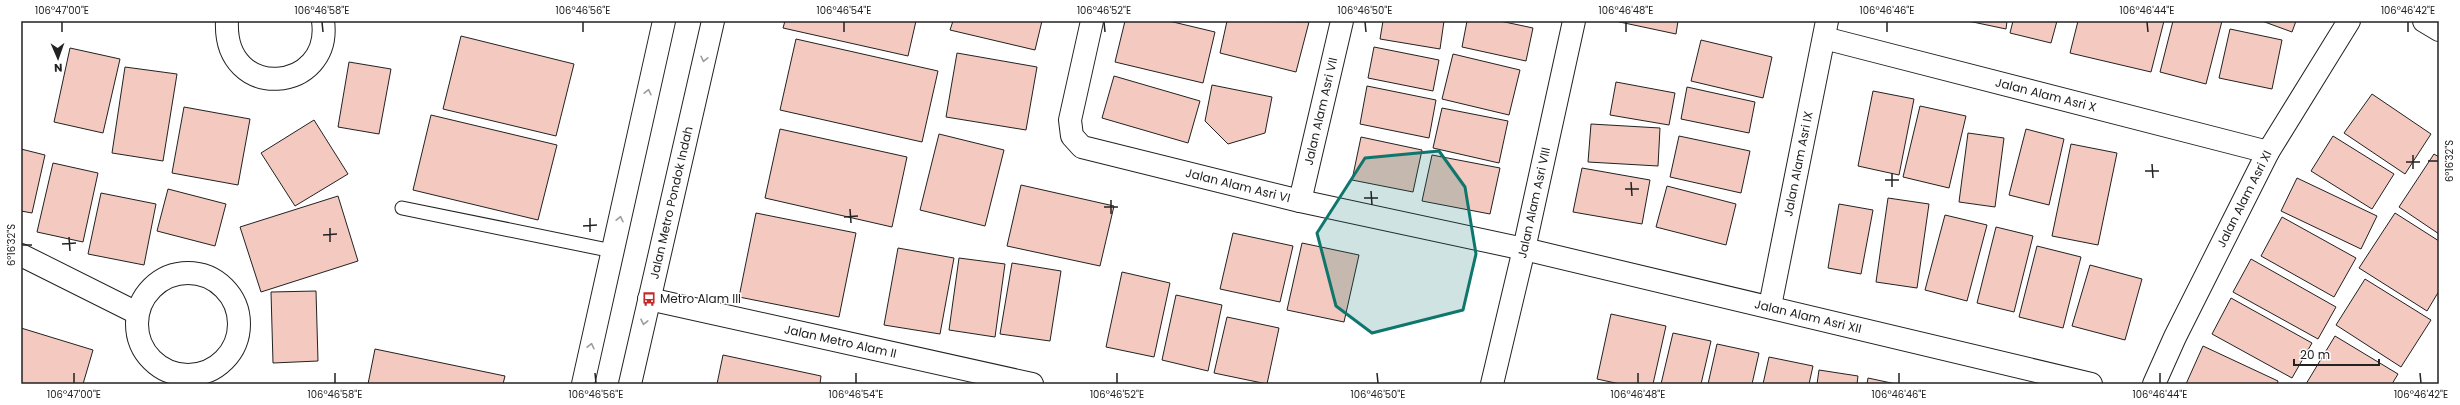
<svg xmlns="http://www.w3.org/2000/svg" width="2460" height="405" viewBox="0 0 2460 405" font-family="Poppins,sans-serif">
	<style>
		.building { fill: #f3c9c0; stroke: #222 }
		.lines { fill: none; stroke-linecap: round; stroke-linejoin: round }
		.service-casing { stroke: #222; stroke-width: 15 }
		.minor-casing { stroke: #222; stroke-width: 24 }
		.trunk-casing { stroke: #222; stroke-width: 24 }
		.service { stroke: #fff; stroke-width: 13 }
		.minor { stroke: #fff; stroke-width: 22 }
		.trunk { stroke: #fff; stroke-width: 22 }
		.oneway { stroke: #9c9c9c }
		.marked { fill: #0f766e; fill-opacity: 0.2; stroke: #0f766e; stroke-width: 3; stroke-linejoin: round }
		.ticks { fill: none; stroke: #222; stroke-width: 1.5 }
		.labels { text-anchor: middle; stroke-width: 3; stroke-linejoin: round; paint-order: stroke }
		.street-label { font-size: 12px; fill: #222; stroke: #fff }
		.poi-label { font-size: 12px; fill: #222; stroke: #fff; text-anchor: start }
		.neatline { fill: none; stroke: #222; stroke-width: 1.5 }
		.ticks-label { font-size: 10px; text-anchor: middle; fill: #222 }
	</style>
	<rect width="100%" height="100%" fill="#fff"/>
	<!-- building -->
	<path class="building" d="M785,21H916L908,56L783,28Z
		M953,21H1042L1035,50L950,30Z
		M1125,21H1169L1215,32L1203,83L1115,62Z
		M1227,21L1309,22L1296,72L1220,53Z
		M1383,21H1444L1440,49L1380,39Z
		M1467,21H1500L1533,28L1526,61L1462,47Z
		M1615,21H1678L1676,34Z
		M1968,21H2007L2006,29Z
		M2013,21H2057L2051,43L2010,33Z
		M2078,21H2164L2151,72L2070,53Z
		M2173,21H2222L2206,84L2160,72Z
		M2262,21H2296L2292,32Z
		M2230,29L2282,40L2272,89L2219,78Z
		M461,36L574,64L556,136L443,109Z
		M796,39L938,71L922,142L780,110Z
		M1701,40L1772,57L1763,98L1691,81Z
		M1374,47L1439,60L1433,91L1368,78Z
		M70,48L120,59L103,133L54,122Z
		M957,53L1037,67L1026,130L946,117Z
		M1453,54L1520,70L1509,115L1442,99Z
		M349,62L391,69L379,134L338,127Z
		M125,67L177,74L163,161L112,153Z
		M1114,76L1200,101L1188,143L1102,118Z
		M1616,82L1675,93L1669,125L1610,115Z
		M1212,85L1272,97L1265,133L1228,144L1205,121Z
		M1367,86L1436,100L1429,138L1360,124Z
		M1687,87L1755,102L1749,133L1681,119Z
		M1873,91L1914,99L1899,175L1858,166Z
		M2372,94L2431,134L2405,174L2344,133Z
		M1920,106L1966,116L1949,188L1903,177Z
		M184,107L250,119L238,185L172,173Z
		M1442,108L1508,121L1499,163L1433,148Z
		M431,115L557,145L538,220L413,190Z
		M314,120L348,174L295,206L261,153Z
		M1591,124L1660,128L1658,166L1588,162Z
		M780,129L907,157L892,227L765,198Z
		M2026,129L2064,139L2049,205L2009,195Z
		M1968,133L2004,138L1995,207L1959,202Z
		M939,134L1004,150L985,226L920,210Z
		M1679,136L1750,151L1741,193L1670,177Z
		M2333,136L2394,174L2372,209L2311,171Z
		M1361,137L1422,150L1413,192L1352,180Z
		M2071,144L2117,153L2098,245L2052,236Z
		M21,149L45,155L32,213L21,211Z
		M2434,154L2439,157V234L2399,207Z
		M1432,155L1500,168L1490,214L1422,201Z
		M53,163L98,173L83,242L37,232Z
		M1582,168L1650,180L1642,224L1573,212Z
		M2297,178L2377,216L2361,249L2281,211Z
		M1021,185L1114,206L1100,266L1007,246Z
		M1667,186L1736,204L1726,245L1656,227Z
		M168,189L226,204L215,246L157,231Z
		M101,193L156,204L144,265L88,254Z
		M338,196L358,261L261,292L240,227Z
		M1888,198L1929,204L1917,288L1876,282Z
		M1839,204L1873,210L1861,274L1828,268Z
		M756,213L856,233L839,317L739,297Z
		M2395,213L2439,241V291L2427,311L2359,268Z
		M1945,215L1987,225L1967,301L1925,290Z
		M2282,217L2356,258L2334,297L2261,256Z
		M1996,227L2033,236L2014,312L1977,303Z
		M1233,233L1293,246L1280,302L1220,289Z
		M1302,243L1359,255L1344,322L1287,310Z
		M2037,246L2081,257L2063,328L2019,317Z
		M898,248L954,258L940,334L884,325Z
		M959,258L1005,264L995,337L949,330Z
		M2251,259L2336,307L2318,339L2233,292Z
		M1012,263L1061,271L1050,341L1000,334Z
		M2090,265L2142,279L2125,340L2072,326Z
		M1122,272L1170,283L1154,357L1106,347Z
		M2365,279L2431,320L2401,367L2336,325Z
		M316,291L318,361L273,363L271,292Z
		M1176,295L1222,305L1208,371L1162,360Z
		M2231,298L2312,343L2292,378L2212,334Z
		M1611,314L1666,326L1653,384H1620L1597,379Z
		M1227,317L1279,328L1267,384L1214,373Z
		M21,328L93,350L83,384H21Z
		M1673,333L1711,341L1701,384H1661Z
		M2335,336L2398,374L2392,384H2306Z
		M1717,344L1759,353L1752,384H1708Z
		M2203,346L2278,381L2277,384H2186Z
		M375,349L505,376L503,384H368Z
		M723,355L821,376L820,384H717Z
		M1769,357L1813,366L1809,384H1763Z
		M1819,370L1858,376L1857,384H1817Z
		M1868,378L1896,384H1867Z"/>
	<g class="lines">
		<defs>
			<path id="service" d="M402,208L613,251"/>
			<g id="minor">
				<path d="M227,21C223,103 333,93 323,21"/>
				<path id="s1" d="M1092,21L1070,120L1072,136L1082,147L1300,201L1524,249L2091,384"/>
				<path d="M2424,21L2439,30"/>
				<path id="s2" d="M1824,38L2268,152"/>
				<path id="s3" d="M1300,201L1342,21"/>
				<path d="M21,255L137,313"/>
				<circle cx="188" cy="324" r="51"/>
				<path id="s4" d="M649,299L1032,384"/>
				<path id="s5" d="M1770,306L1827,21"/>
				<path id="s6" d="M1492,384L1524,249L1574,21"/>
				<path id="s7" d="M2154,384L2175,337L2268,152L2349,21"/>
			</g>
			<g id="trunk">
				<path d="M583,384L664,21"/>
				<path id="s8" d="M630,384L713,21"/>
			</g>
		</defs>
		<!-- service casing -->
		<use href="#service" class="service-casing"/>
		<!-- minor casing -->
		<use href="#minor" class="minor-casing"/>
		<!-- trunk casing -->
		<use href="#trunk" class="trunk-casing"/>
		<!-- service -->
		<use href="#service" class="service"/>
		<!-- minor -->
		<use href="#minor" class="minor"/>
		<!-- trunk -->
		<use href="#trunk" class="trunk"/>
	</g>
	<!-- one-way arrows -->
	<defs><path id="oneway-chevron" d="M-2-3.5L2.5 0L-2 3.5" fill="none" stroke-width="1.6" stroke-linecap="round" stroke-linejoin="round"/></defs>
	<g class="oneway">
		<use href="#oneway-chevron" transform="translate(704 59) rotate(103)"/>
		<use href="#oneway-chevron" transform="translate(648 92) rotate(-77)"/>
		<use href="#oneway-chevron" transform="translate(620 219) rotate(-77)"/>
		<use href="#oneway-chevron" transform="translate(644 322) rotate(102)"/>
		<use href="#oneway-chevron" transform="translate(591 346) rotate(-77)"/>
	</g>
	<!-- marked area -->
	<path class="marked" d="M1439,151L1465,187L1476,254L1463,310L1372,333L1336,306L1317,233L1365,158Z"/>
	<!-- ticks -->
	<path class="ticks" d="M62,22V32M322,22L323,32M583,22V32M844,22V32M1104,22L1105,32M1365,22L1366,32M1626,22V32M1887,22V32M2147,22L2148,32M2408,22V32M2413,155V169M2428,161H2438M2406,162H2420M2152,164L2153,178M2145,171H2159M1892,173V187M1885,180H1899M1631,182L1632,196M1625,189H1639M1371,191L1372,205M1364,198H1378M1111,200V214M1104,207H1118M850,209L851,223M844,217L858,216M590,218V232M583,226L597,225M330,228V242M323,235L337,234M69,237L70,251M62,244L76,243M22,245H32M74,373V383M335,373V383M595,373L596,383M856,373V383M1117,373V383M1377,373L1378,383M1638,373V383M1899,373V383M2160,373V383M2420,373L2421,383"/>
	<!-- icons -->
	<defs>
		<symbol id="bus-bare" viewBox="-9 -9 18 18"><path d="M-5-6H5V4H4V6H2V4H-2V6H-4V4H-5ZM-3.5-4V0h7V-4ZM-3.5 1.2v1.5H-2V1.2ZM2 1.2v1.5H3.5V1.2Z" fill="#c62828" stroke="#fff" stroke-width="2.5" paint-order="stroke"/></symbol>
	</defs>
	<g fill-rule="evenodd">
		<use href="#bus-bare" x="639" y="289" width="20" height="20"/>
	</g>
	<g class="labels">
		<!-- street labels -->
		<g class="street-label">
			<text dy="4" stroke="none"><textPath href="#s2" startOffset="229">Jalan Alam Asri X</textPath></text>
			<text dy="4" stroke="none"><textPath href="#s3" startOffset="92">Jalan Alam Asri VII</textPath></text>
			<text dy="4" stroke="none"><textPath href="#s5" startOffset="145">Jalan Alam Asri IX</textPath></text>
			<text dy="4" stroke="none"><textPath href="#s1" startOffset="293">Jalan Alam Asri VI</textPath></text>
			<text dy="4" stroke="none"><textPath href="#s7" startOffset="206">Jalan Alam Asri XI</textPath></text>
			<text dy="4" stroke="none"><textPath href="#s8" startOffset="186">Jalan Metro Pondok Indah</textPath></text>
			<text dy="4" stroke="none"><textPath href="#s6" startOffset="186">Jalan Alam Asri VIII</textPath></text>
			<text dy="4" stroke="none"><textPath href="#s1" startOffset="878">Jalan Alam Asri XII</textPath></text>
			<text dy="4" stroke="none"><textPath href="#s4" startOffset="196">Jalan Metro Alam II</textPath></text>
		</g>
		<!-- poi labels -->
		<g class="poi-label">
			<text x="660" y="303">Metro Alam III</text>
		</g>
	</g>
	<!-- border -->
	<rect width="2460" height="405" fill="none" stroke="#ffffff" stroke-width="44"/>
	<!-- north arrow -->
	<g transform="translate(58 58) rotate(178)" stroke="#ffffff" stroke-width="3" paint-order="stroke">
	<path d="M0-3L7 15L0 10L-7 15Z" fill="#222222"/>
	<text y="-6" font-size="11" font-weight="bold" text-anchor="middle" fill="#222222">N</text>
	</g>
	<!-- scale -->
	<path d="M2294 359v6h85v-6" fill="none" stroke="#222222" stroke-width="2"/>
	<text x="2300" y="359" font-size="12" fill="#222222" stroke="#ffffff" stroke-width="3" paint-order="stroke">20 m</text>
	<rect x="22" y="22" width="2416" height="361" class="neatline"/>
	<g class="ticks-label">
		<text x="62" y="14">106°47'00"E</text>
		<text x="322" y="14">106°46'58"E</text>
		<text x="583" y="14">106°46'56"E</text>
		<text x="844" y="14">106°46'54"E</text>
		<text x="1104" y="14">106°46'52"E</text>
		<text x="1365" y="14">106°46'50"E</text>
		<text x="1626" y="14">106°46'48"E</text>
		<text x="1887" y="14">106°46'46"E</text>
		<text x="2147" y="14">106°46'44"E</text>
		<text x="2408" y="14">106°46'42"E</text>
		<text transform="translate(2449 161) rotate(-90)" y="4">6°16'32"S</text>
		<text transform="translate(11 245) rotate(-90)" y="4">6°16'32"S</text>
		<text x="74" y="398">106°47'00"E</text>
		<text x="335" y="398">106°46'58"E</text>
		<text x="596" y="398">106°46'56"E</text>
		<text x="856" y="398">106°46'54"E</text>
		<text x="1117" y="398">106°46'52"E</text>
		<text x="1378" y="398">106°46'50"E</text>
		<text x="1638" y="398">106°46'48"E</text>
		<text x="1899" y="398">106°46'46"E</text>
		<text x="2160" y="398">106°46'44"E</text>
		<text x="2421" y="398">106°46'42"E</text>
	</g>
</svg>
